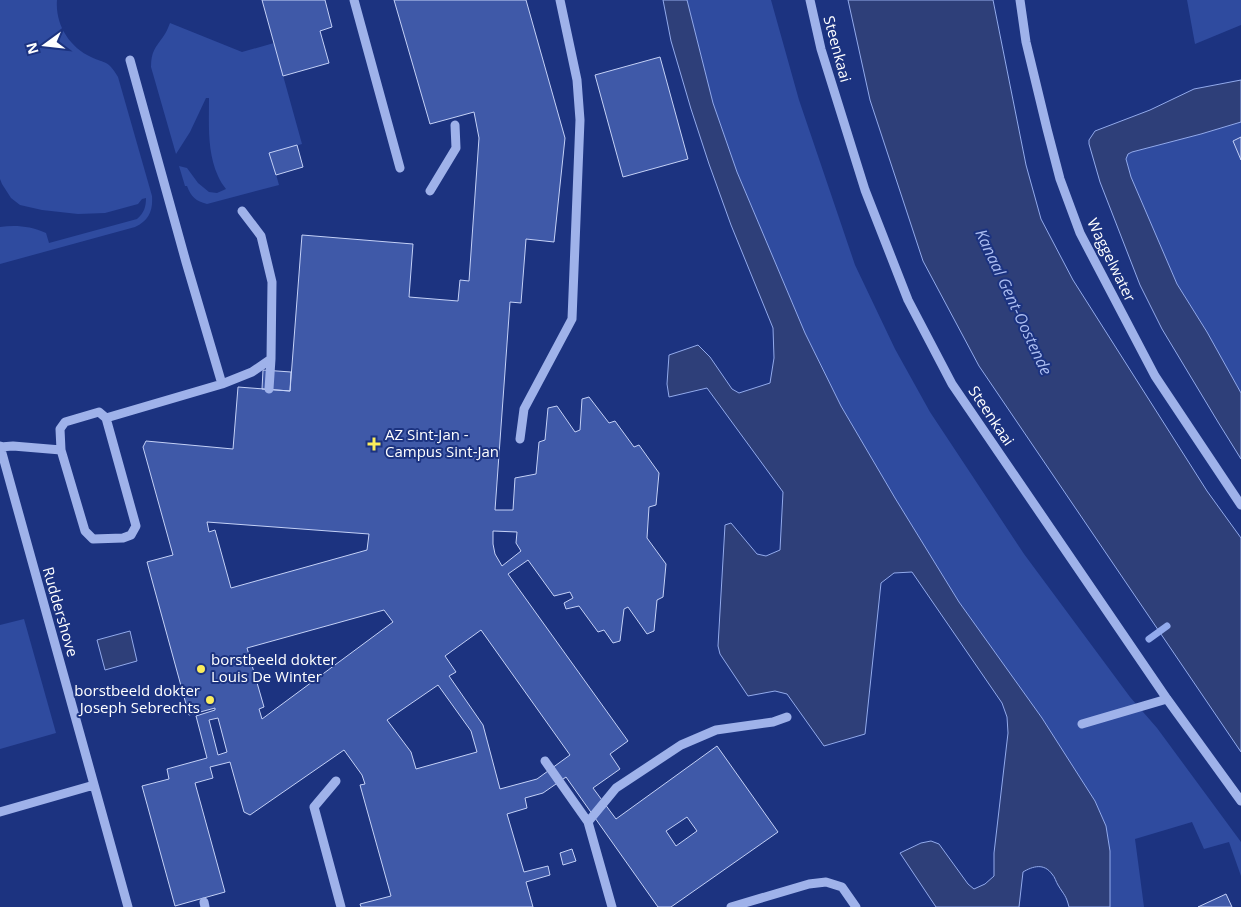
<svg xmlns="http://www.w3.org/2000/svg" width="1241" height="907" viewBox="0 0 1241 907" font-family="'Open Sans',sans-serif">
	<style>
		.green { fill: #2f4b9f }
		.water { fill: #2e3f79; stroke: #92aaec }
		.lines { fill: none; stroke-linecap: round; stroke-linejoin: round }
		.stream { stroke: #92aaec; stroke-width: 7 }
		.building { fill: #3f59a8; stroke: #c4d1f7; fill-rule: evenodd }
		.minor { stroke: #9fb2ea; stroke-width: 9 }
		.poi-dot { fill: #fbed5c; stroke: #1c3380; stroke-width: 2 }
		.labels { text-anchor: middle; stroke-width: 4; stroke-linejoin: round; paint-order: stroke }
		.street-label { font-size: 15px; fill: #fff; stroke: #1c3380 }
		.poi-label { font-size: 15px; fill: #fff; stroke: #1c3380; text-anchor: start }
		.water-label { font-size: 16px; font-style: italic; fill: #abbdf1; stroke: #1c3380 }
	</style>
	<rect width="100%" height="100%" fill="#1c3380"/>
	<!-- green -->
	<path class="green" d="M0,0H57C55,24 69,47 91,57C106,64 108,60 118,77L152,196C153,211 149,220 135,227L0,264V227C16,225 30,226 46,233L49,243L137,219C144,213 146,207 146,198L142,199L138,204L105,213L78,214L42,210L20,205L11,198L2,184L0,179Z
		M687,0H771L799,100L855,265L895,349L930,412L1024,554L1130,697L1157,728L1241,842V876L1229,842L1204,849L1192,822L1135,839L1144,907H1110V851L1106,826L1095,801L1042,718L959,602L895,498L841,406L805,333L737,172L713,103Z
		M1187,0H1241V25L1195,44Z
		M170,23L242,52L274,43L302,144L270,153L279,185L207,204C196,201 191,197 187,186H185L179,166L187,168L198,183L209,192L217,193L226,189C223,185 220,181 218,176C207,152 209,124 209,98H206L190,132L176,154L151,67C151,52 155,48 163,37C166,33 168,28 170,23Z
		M1241,122V393L1207,332L1177,284L1131,177L1126,159L1128,154L1132,152L1201,134Z
		M24,619L56,733L0,749V625Z"/>
	<!-- water -->
	<path class="water" d="M663,0H687L713,103L737,172L805,333L841,406L895,498L959,602L1042,718L1095,801L1106,826L1110,851V907H1069C1066,895 1064,895 1058,885C1056,882 1055,877 1052,874C1044,863 1033,866 1023,872L1019,907H936L900,853L921,843L931,841L939,844L968,884L974,889L985,884L994,876V853L1008,733L1007,717L1002,703L912,572L894,573L881,583L865,734L824,746L787,694L775,691L748,696L720,654L718,646L725,525L731,523L757,554L766,556L780,550L783,492L707,388L669,397L667,384L669,355L698,345L710,357L732,389L739,393L770,383L774,358L773,328L731,225L709,164L691,109L671,41Z
		M848,0H993L1026,165L1041,219L1073,280L1207,491L1241,538V752L979,366L923,261L870,100Z
		M1241,80V122L1201,134L1132,152L1128,154L1126,159L1131,177L1177,284L1207,332L1241,393V459L1218,422L1162,329L1140,285L1100,182L1089,144V140L1095,131L1150,110L1194,89Z
		M130,631L137,661L105,670L97,640Z"/>
	<g class="lines">
		<!-- stream -->
		<path class="stream" d="M1149,639L1167,626"/>
	</g>
	<!-- building -->
	<path class="building" d="M262,0H325L332,27L320,31L329,63L283,76Z
		M394,0H526L565,138L554,242L526,239L521,303L510,302L495,510H513L515,478L536,474L539,442L545,440L548,408L557,406L575,432L580,430L582,399L589,397L609,423L615,421L634,447L639,445L659,473L656,505L649,507L647,538L666,564L663,597L657,600L654,631L647,634L628,607L624,609L620,641L613,643L604,630L598,632L579,606L566,609L564,603L573,598L570,592L554,596L528,560L508,574L628,741L610,754L620,769L593,788L616,819L717,746L778,832L671,907H658L566,777L543,793L525,798L527,808L507,814L524,872L548,866L550,875L526,882L533,907H361L360,904L391,896L360,785L365,784L362,775L344,750L250,815L244,812L230,762L210,767L213,778L195,783L225,892L175,906L142,786L169,779L167,769L207,758L196,716L215,710V708L189,715L147,562L173,555L143,447L146,441L233,449L238,387L290,391L302,235L413,244L409,297L458,301L460,280L469,281L479,138L474,112L430,124ZM207,522L369,534L367,550L231,588L215,530L209,532ZM493,531L517,532L516,543L521,551L502,566L495,554L493,544ZM384,610L393,622L262,719L259,709L264,707L247,648ZM481,630L570,755L537,779L500,789L483,725L449,676L456,672L445,656ZM438,685L471,731L477,752L416,769L411,752L387,720ZM218,718L227,752L218,755L209,720ZM687,817L697,831L676,846L666,831Z
		M660,57L688,159L623,177L595,75Z
		M1241,137V160L1233,141Z
		M297,145L303,167L276,175L269,153Z
		M263,370L291,372L290,391L262,389Z
		M572,849L576,861L563,865L560,853Z
		M1226,894L1232,907H1198Z"/>
	<g class="lines">
		<!-- minor -->
		<path class="minor" d="M354,0L400,168
			M810,0L821,49L865,190L908,300L952,384L1167,699L1241,801
			M1020,0L1026,42L1047,129L1060,179L1080,233L1155,376L1241,505
			M130,60L186,262L222,384
			M430,191L456,148L455,125
			M242,211L261,236L272,282L271,359L269,389
			M106,418L222,384L252,372L271,359
			M520,439L524,409L572,319L580,120L577,80L560,0
			M0,446L128,907
			M0,447L13,446L61,450L85,531L93,539L123,538L131,535L136,526L106,418L99,412L65,422L60,429L61,450
			M1082,724L1167,699
			M545,761L588,822L612,907
			M336,781L314,807L341,907
			M0,812L94,785
			M588,822L616,788L681,745L716,730L773,722L787,717
			M204,902L205,907
			M731,907L809,884L826,882L842,887L856,907"/>
	</g>
	<!-- markers -->
	<g class="poi-dot">
		<path d="M371.5 436.5h5v5h5v5h-5v5h-5v-5h-5v-5h5z"/>
		<circle cx="201" cy="669" r="5"/>
		<circle cx="210" cy="700" r="5"/>
	</g>
	<g class="labels">
		<!-- street labels -->
		<g class="street-label">
			<text transform="translate(837 49) rotate(75)" y="5">Steenkaai</text>
			<text transform="translate(1111 260) rotate(64)" y="5">Waggelwater</text>
			<text transform="translate(991 416) rotate(56)" y="5">Steenkaai</text>
			<text transform="translate(60 612) rotate(74)" y="5">Ruddershove</text>
		</g>
		<!-- poi labels -->
		<g class="poi-label">
			<text x="385" y="440">AZ Sint-Jan -<tspan x="385" dy="17">Campus Sint-Jan</tspan></text>
			<text x="211" y="665">borstbeeld dokter<tspan x="211" dy="17">Louis De Winter</tspan></text>
			<text x="200" y="696" text-anchor="end">borstbeeld dokter<tspan x="200" dy="17">Joseph Sebrechts</tspan></text>
		</g>
		<!-- water labels -->
		<g class="water-label">
			<text transform="translate(1014 302) rotate(65)" y="6">Kanaal Gent-Oostende</text>
		</g>
	</g>
	<!-- north arrow -->
	<g transform="translate(45 45) rotate(255)" stroke="#1c3380" stroke-width="4" paint-order="stroke">
	<path d="M0-4L9 19L0 12L-9 19Z" fill="#ffffff"/>
	<text y="-8" font-size="14" font-weight="bold" text-anchor="middle" fill="#ffffff">N</text>
	</g>
</svg>
